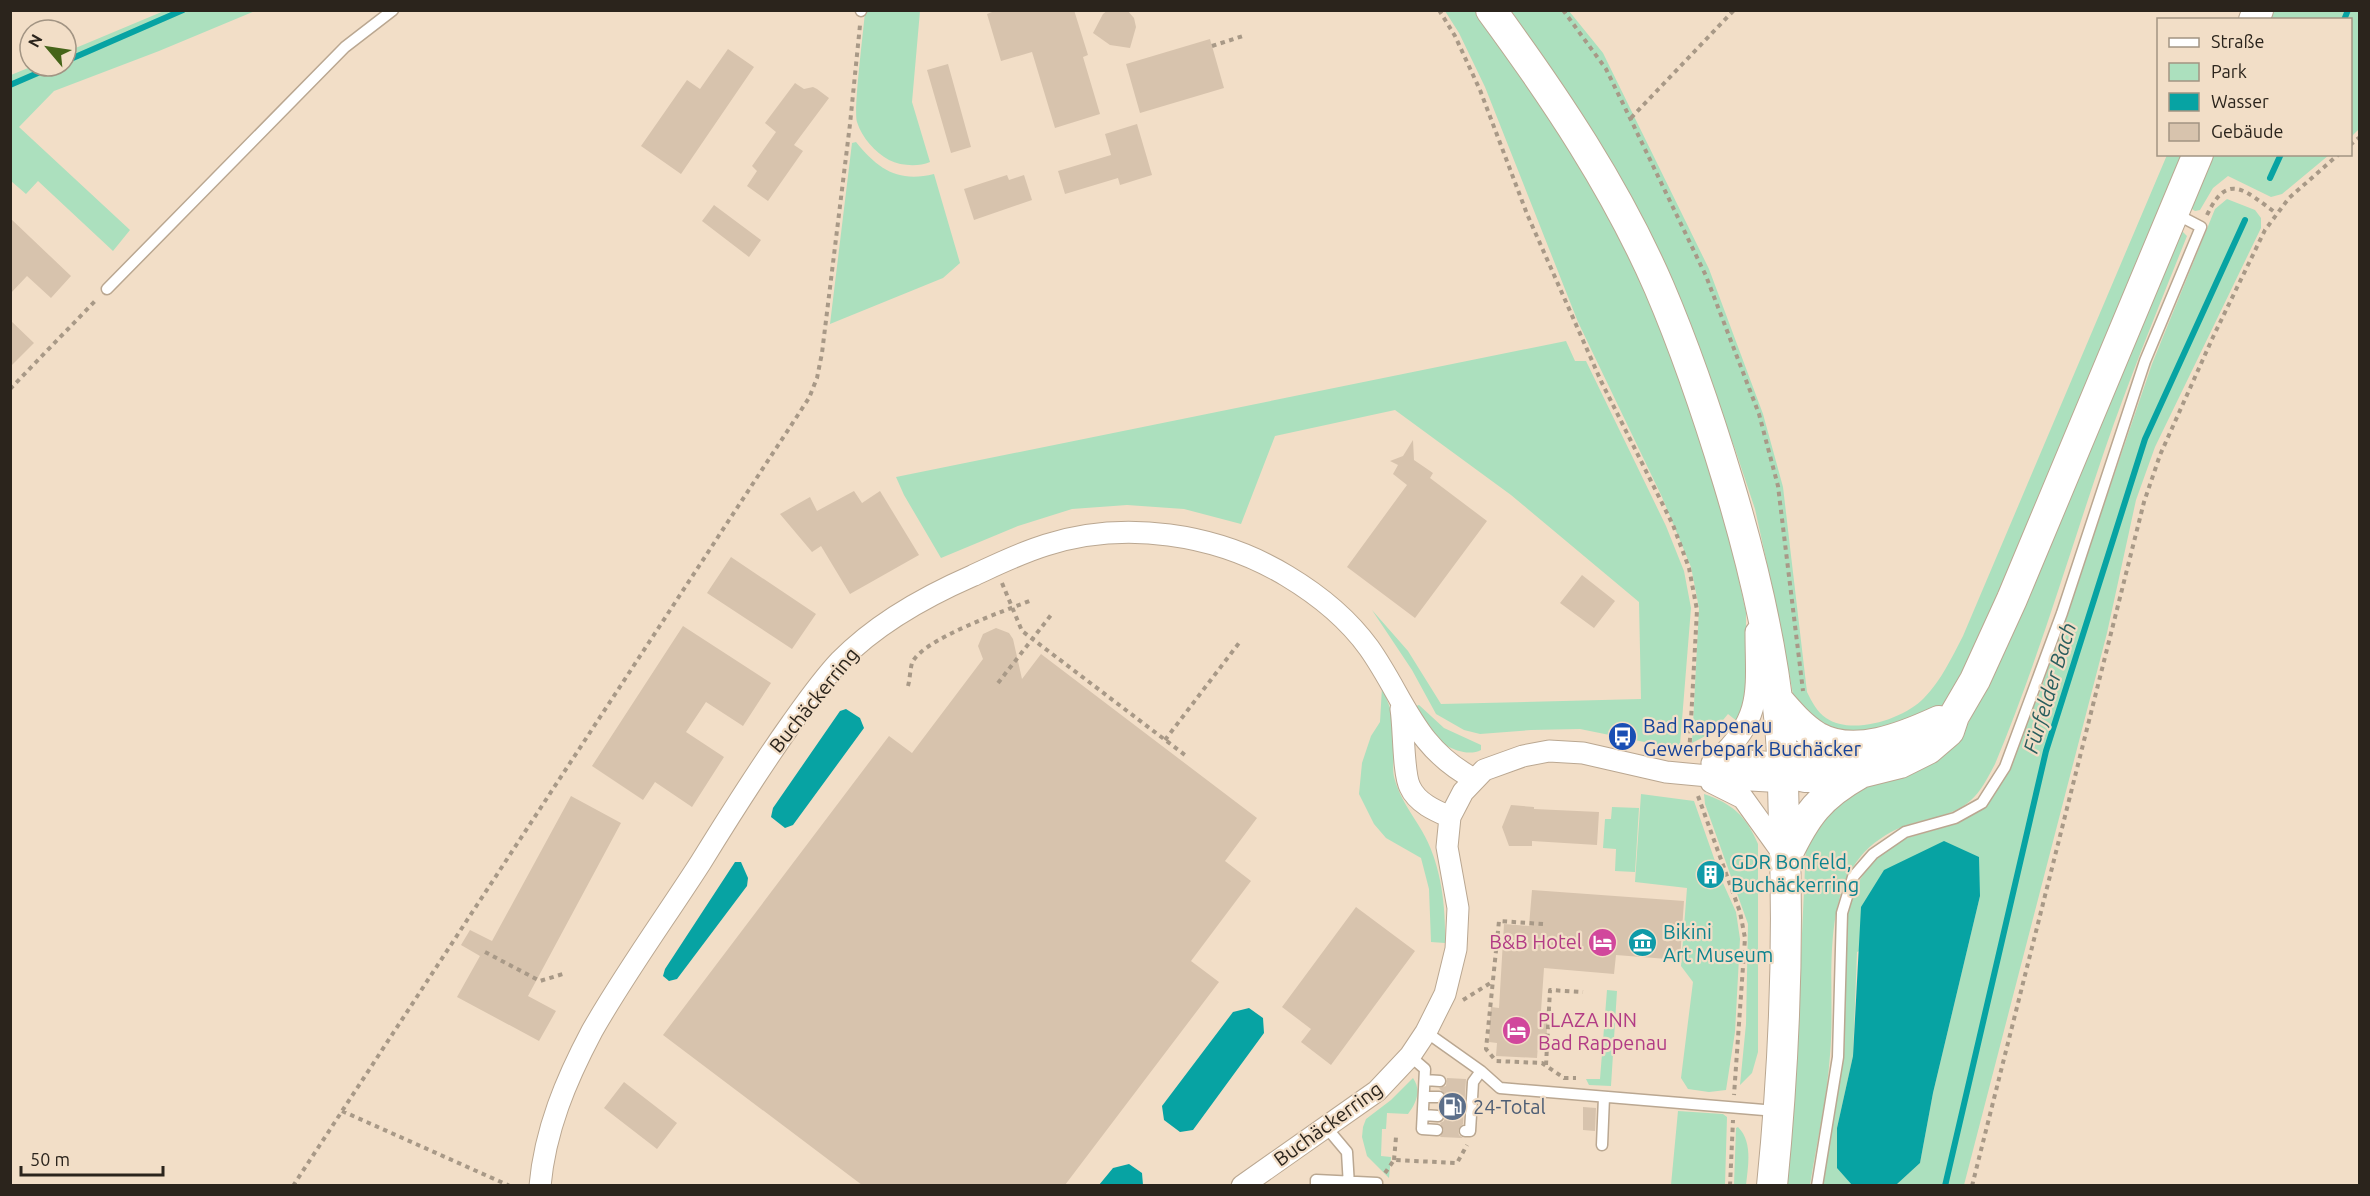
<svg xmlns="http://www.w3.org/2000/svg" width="2370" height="1196" viewBox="0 0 2370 1196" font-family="Ubuntu,sans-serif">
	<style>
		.green { fill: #ace0be }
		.water { fill: #07a3a3 }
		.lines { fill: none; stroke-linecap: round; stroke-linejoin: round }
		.stream { stroke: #07a3a3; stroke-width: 6 }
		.building { fill: #d7c3ad }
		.lane-casing { stroke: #baa791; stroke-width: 13 }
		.street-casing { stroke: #baa791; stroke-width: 23 }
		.secondary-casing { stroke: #baa791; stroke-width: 32 }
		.path { stroke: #a89987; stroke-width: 4; stroke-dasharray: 4.5 4.5; stroke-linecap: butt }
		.lane { stroke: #fff; stroke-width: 10 }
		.street { stroke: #fff; stroke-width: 21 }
		.secondary { stroke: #fff; stroke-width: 30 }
		.labels { text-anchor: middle; stroke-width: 4.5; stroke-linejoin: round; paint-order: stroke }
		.street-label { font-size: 20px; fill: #2b241c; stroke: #f2dec7 }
		.transit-label { font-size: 20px; fill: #164399; stroke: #f2dec7; text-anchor: start }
		.culture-label { font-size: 20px; fill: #0d838f; stroke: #f2dec7; text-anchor: start }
		.hotel-label { font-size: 20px; fill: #b23c85; stroke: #f2dec7; text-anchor: end }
		.service-label { font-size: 20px; fill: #4e5e75; stroke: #f2dec7; text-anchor: start }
		.water-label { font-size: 21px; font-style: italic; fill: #295e5e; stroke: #f2dec7 }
	</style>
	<rect width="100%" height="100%" fill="#f2dec7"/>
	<!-- green -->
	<path class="green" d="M164,11H255L159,51L54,91L19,127L130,230L113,251L38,181L26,194L11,181V75L33,66H66V52Z
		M865,11H920L912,102L930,162C918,167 901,166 889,160C875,152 862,138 857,122C853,111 864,28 865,11Z
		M1445,11H1475L1507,52L1614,220L1647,294L1680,375L1724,514L1746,612V688L1744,708L1738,722L1728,714L1713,732L1692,743L1699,608L1691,567L1662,497L1578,322L1485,87L1459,33Z
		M1502,11H1569L1603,53L1709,269L1763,414L1783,487L1807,692C1812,702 1817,712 1826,718C1852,736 1904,719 1924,698C1941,681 1952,657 1963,636L2167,155H2184L2003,594L1949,698L1933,715L1842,740L1804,715L1793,694L1777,609L1755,509L1735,449L1702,365Z
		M2272,11H2359V129L2351,137L2350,20H2268Z
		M856,142C878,169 898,183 934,174L960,263L943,278L830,324L852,143Z
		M2209,155H2329L2282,194L2271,197L2228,176L2213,188L2200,210L2195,211L2192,209L2190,203Z
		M2227,199L2255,210L2261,218V228L2155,447L2136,500L2107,633L1964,1185H1896L1920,1163L1933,1093L1980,896L1857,952L1853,1056L1837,1128L1852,1185H1859L1822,1186L1843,1057L1848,914L1853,896L1859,881L1870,865L1887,850L1907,838L1959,823L1973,814L1985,804L2008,769L2040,692L2152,364L2215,209Z
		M2181,230L2187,236C2159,306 2130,377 2105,449C2069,554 2038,661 1995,764C1988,777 1981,792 1970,801C1950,818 1924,818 1902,827C1888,832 1871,844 1861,856C1819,906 1836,993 1830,1055C1827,1098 1817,1142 1810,1185L1783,1186L1798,1022L1806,846L1825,810L1957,737L1969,722Z
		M1566,341L1575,361H1586L1666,526L1684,571L1691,608L1680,745H1659L1580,729L1531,730L1480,734L1464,730L1436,714L1412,670L1372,610L1408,651L1441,704L1641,699L1639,602L1511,495L1395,410L1275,436L1241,524L1184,509L1127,505L1072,509L1018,526L941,558L904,495L896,477Z
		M1382,687C1387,701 1395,717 1396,731C1397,746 1391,763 1394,777C1399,797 1412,814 1422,831C1441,863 1446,906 1445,943L1431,942L1429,889L1421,858L1386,838L1374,824L1359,794L1362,763L1371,736L1380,722Z
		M1419,705L1444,728L1481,745V750C1464,759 1437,743 1426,728C1422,722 1419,713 1416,706Z
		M1641,794L1694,801L1715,861L1702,867L1709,887L1723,883L1736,912L1740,939L1735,1032L1726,1090L1709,1092L1688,1089L1681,1078L1693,982L1681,966L1687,888L1635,882Z
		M1704,794C1732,803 1747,817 1758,844V1052L1752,1073L1740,1085L1746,1024L1748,924L1705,804Z
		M1612,807L1639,808L1635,872L1615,871L1616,849L1603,848L1605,819H1611Z
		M1607,990L1617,991L1611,1086L1589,1085L1586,1079H1600Z
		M1413,1078C1422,1091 1416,1103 1408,1114L1387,1113L1386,1129H1382L1381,1156L1391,1157L1389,1178L1367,1156L1362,1137L1363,1127L1366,1119L1391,1100Z
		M1678,1111L1723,1114L1727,1117L1725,1185H1671Z
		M1738,1127C1753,1142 1748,1166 1746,1185H1734L1736,1128Z"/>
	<!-- water -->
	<path class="water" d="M846,709L860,718L864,728L793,825L785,828L771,817L773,808L840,711Z
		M1944,841L1979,857L1980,896L1933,1093L1920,1163L1896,1185H1852L1837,1168V1128L1853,1056L1861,907L1884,870Z
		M735,862H741L748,878L747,886L677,979L669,981L663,976L665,969Z
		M1249,1008L1263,1018L1264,1033L1193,1130L1180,1132L1164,1120L1162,1106L1233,1012Z
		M1129,1164L1142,1173L1143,1185H1099L1113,1168Z"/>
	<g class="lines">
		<!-- stream -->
		<path class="stream" d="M2344,20L2348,10
			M66,61L183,10
			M10,85L54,66
			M2270,178L2281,154
			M1945,1186L2046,751L2145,439L2245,220"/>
	</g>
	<!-- building -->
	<path class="building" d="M997,10H1074L1088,55L1083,57L1100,114L1055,128L1032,52L1001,61L987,14Z
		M1108,10H1127L1134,18L1136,27L1130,48L1110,45L1093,33L1103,14Z
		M1210,39L1224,88L1140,113L1126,64Z
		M728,49L754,67L681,174L641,146L687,80L700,89Z
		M948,64L971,147L951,153L927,70Z
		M795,83L804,89L813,87L817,89L829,98L794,145L803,151L768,201L747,186L757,171L752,166L776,132L765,123Z
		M1137,124L1152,175L1120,185L1118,178L1065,194L1058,171L1111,155L1105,134Z
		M1007,175L1009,180L1024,175L1032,200L974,220L964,189Z
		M714,205L761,240L749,257L702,221Z
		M10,218L71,276L51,298L27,276L10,294Z
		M10,320L34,343L10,367Z
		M1413,440L1414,460L1433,473L1430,478L1487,521L1415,618L1347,567L1407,485L1393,474L1398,465L1390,461L1403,456Z
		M854,491L862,503L880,491L919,555L850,594L821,546L812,552L780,514L810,497L817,511Z
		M731,557L816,614L792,649L707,593Z
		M1582,575L1615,601L1594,628L1560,603Z
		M683,626L771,683L743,726L706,702L686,732L724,757L692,807L655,782L643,800L592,766Z
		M996,628L1009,633L1013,639L1022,679L1041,654L1257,818L1225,861L1251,881L1191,961L1219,982L1065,1185H862L663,1035L889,736L912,753L983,659L978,646L983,634Z
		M571,796L621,823L528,996L556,1011L539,1041L457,997L480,956L461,945L470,930L492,941Z
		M1511,805L1534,807V809L1599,812L1597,845L1532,841V846H1509L1502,827Z
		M1532,890L1684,901L1680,960L1616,955L1614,974L1544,968L1541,1011H1548L1546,1046L1538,1045L1537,1058L1496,1056L1497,1043L1489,1042L1490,1018L1491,1007L1499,1008L1504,924L1529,926Z
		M1356,907L1415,951L1331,1065L1301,1042L1311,1029L1282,1007Z
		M1447,1078L1466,1079L1463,1124L1458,1130L1459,1135L1463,1138L1440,1137L1444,1130L1440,1123L1444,1121L1445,1116L1443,1110L1438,1109L1439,1104L1445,1101L1446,1096L1439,1088L1446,1086Z
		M624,1082L677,1123L657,1149L604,1108Z
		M1583,1107L1596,1108L1595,1131L1583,1130Z"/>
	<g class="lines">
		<defs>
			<path id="lane" d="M861,11V10
				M107,289L345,47L393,10
				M1426,1032L1481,1071L1500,1088L1776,1111
				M1410,1056L1425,1069L1422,1129L1437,1130
				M1425,1080L1440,1081
				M1424,1097H1439
				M1423,1115L1438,1116
				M1326,1127L1347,1152L1349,1186
				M1465,1131H1470L1473,1082L1481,1071
				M1602,1145L1604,1097
				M1316,1186V1180L1377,1183V1186
				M1817,1186L1838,1057L1842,913L1853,877L1873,854L1905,832L1955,818L1982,803L2005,767L2062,613L2145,361L2201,227L2176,214"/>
			<path id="street" d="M1401,709C1404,727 1403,774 1410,787C1417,803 1436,811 1450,817
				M1718,759C1764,717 1756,688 1756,632
				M1712,763L1718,759L1764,762L1783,772
				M1711,782L1743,798L1786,858
				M540,1186C545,1130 566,1080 592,1031C625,973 665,918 701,862C730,815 759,769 791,724C806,703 822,680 840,661C877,623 924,597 972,576C996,565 1020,553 1046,545C1124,520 1216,533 1287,576C1317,594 1348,619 1369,648C1405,699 1414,747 1474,779
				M1242,1186L1377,1091L1410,1056L1426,1032L1445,994L1456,949L1458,908L1447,847L1450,817L1463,792L1484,770L1523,756L1549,751L1583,753L1666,772L1751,780L1768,781L1783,772"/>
			<path id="secondary" d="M1491,10C1555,97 1616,188 1659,287C1686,350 1708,415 1728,481C1752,560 1772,642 1780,725C1783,758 1783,791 1784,824C1789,944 1784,1066 1772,1186
				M2254,20L2258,10
				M1777,699C1789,713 1801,727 1817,737C1854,758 1904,737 1939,721
				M1783,772L1806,777L1860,773L1900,763L1928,749L1949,731L1954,716L1975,680L2012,599L2198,154
				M1783,772L1799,757L1876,751
				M1787,855C1806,815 1820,796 1859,774"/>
		</defs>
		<!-- lane casing -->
		<use href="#lane" class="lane-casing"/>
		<!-- street casing -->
		<use href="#street" class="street-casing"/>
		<!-- secondary casing -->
		<use href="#secondary" class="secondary-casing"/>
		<!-- path -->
		<path class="path" d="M1439,10L1455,36L1480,90L1527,214L1601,381L1673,525L1689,568L1697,610L1689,757
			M1563,10L1606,69L1630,118L1706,276L1759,414L1778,486L1803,691
			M1212,46L1243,36
			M1631,118L1734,10
			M2350,145L2360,137
			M2207,215C2228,170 2246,192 2276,213
			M10,389L97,299
			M1002,583L1022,631L1185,755
			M998,683L1051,615
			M908,686C910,679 910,670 912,663C922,639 1007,610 1032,600
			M1165,740L1239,643
			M1698,796L1740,912L1745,938L1734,1095
			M1543,924L1499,921L1486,1049L1496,1061L1542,1063L1564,1078H1576
			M485,952L540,981L566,973
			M1463,1000L1492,982
			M1546,1065L1550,990L1583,992
			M342,1111L510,1186
			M1394,1160L1396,1137
			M1385,1173L1394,1160L1457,1163L1467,1145
			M293,1186L809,398L817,378L822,353L850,124L860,25
			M1730,1186L1733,1120
			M1972,1186L2144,502L2160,455L2213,337L2265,230L2289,198L2339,154"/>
		<!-- lane -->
		<use href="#lane" class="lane"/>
		<!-- street -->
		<use href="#street" class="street"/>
		<!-- secondary -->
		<use href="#secondary" class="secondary"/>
	</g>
	<!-- icons -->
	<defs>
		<symbol id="bus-disc" viewBox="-11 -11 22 22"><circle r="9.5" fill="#1a4fb4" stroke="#f2dec7"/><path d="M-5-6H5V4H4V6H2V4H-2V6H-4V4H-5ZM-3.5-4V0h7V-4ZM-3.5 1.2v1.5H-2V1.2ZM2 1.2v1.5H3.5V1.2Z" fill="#fff"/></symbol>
		<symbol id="building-disc" viewBox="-11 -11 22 22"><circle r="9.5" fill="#0f9aa8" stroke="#f2dec7"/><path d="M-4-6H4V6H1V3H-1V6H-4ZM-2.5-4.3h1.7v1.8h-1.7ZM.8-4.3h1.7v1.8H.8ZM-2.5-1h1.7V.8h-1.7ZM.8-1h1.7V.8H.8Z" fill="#fff"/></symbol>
		<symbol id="hotel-disc" viewBox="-11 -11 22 22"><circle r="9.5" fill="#d1479c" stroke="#f2dec7"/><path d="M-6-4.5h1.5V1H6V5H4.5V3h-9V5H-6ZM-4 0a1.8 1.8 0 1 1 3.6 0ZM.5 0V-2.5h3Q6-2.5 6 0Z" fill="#fff"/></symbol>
		<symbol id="museum-disc" viewBox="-11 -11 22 22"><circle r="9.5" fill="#0f9aa8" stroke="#f2dec7"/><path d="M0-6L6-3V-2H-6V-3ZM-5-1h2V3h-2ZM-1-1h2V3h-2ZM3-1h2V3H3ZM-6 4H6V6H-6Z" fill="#fff"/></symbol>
		<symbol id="fuel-disc" viewBox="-11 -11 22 22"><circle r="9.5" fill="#5c6f8a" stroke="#f2dec7"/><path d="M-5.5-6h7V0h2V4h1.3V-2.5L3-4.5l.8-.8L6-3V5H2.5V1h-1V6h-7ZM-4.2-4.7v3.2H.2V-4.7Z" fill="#fff"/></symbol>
	</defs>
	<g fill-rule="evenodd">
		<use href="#bus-disc" x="1606" y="720" width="33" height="33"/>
		<use href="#building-disc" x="1694" y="858" width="33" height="33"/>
		<use href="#hotel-disc" x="1586" y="926" width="33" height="33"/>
		<use href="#museum-disc" x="1626" y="926" width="33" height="33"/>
		<use href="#hotel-disc" x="1500" y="1014" width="33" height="33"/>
		<use href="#fuel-disc" x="1436" y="1090" width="33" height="33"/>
	</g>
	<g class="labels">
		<!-- street labels -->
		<g class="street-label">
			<text transform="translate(814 700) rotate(-51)" y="7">Buchäckerring</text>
			<text transform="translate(1328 1124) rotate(-36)" y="7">Buchäckerring</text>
		</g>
		<!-- transit labels -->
		<g class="transit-label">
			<text x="1643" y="733">Bad Rappenau<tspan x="1643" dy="23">Gewerbepark Buchäcker</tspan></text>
		</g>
		<!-- culture labels -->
		<g class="culture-label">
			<text x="1731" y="869">GDR Bonfeld,<tspan x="1731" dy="23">Buchäckerring</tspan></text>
			<text x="1663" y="939">Bikini<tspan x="1663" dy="23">Art Museum</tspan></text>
		</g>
		<!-- hotel labels -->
		<g class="hotel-label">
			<text x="1582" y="949">B&amp;B Hotel</text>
			<text x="1538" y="1027" text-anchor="start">PLAZA INN<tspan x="1538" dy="23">Bad Rappenau</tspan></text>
		</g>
		<!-- service labels -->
		<g class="service-label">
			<text x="1473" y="1114">24-Total</text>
		</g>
		<!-- water labels -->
		<g class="water-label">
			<text transform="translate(2050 688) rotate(-73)" y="7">Fürfelder Bach</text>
		</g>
	</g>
	<!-- border -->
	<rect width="2370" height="1196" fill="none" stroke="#2b241c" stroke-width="24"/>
	<!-- legend -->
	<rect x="2157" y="18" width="195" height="138" fill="#f2dec7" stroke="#a29483" stroke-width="1.5"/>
	<rect x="2169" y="38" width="30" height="9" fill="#ffffff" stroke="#a29483" stroke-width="1.5"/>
	<text x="2211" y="48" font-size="18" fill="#2b241c">Straße</text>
	<rect x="2169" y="63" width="30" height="18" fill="#ace0be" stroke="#a29483" stroke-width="1.5"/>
	<text x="2211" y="78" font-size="18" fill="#2b241c">Park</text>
	<rect x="2169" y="93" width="30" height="18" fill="#07a3a3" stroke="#a29483" stroke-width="1.5"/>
	<text x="2211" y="108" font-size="18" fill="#2b241c">Wasser</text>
	<rect x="2169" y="123" width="30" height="18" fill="#d7c3ad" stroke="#a29483" stroke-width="1.5"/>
	<text x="2211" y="138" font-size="18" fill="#2b241c">Gebäude</text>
	<!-- north arrow -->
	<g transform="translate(48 48) rotate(299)"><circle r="28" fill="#f2dec7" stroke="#a29483" stroke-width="1.5"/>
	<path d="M0-4.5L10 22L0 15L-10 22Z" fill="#456419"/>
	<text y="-9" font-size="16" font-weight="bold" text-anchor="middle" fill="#2b241c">N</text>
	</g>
	<!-- scale -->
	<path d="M21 1166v9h142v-9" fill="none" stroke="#2b241c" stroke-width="3"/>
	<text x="30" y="1166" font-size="18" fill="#2b241c" stroke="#f2dec7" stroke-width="4.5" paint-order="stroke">50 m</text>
</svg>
